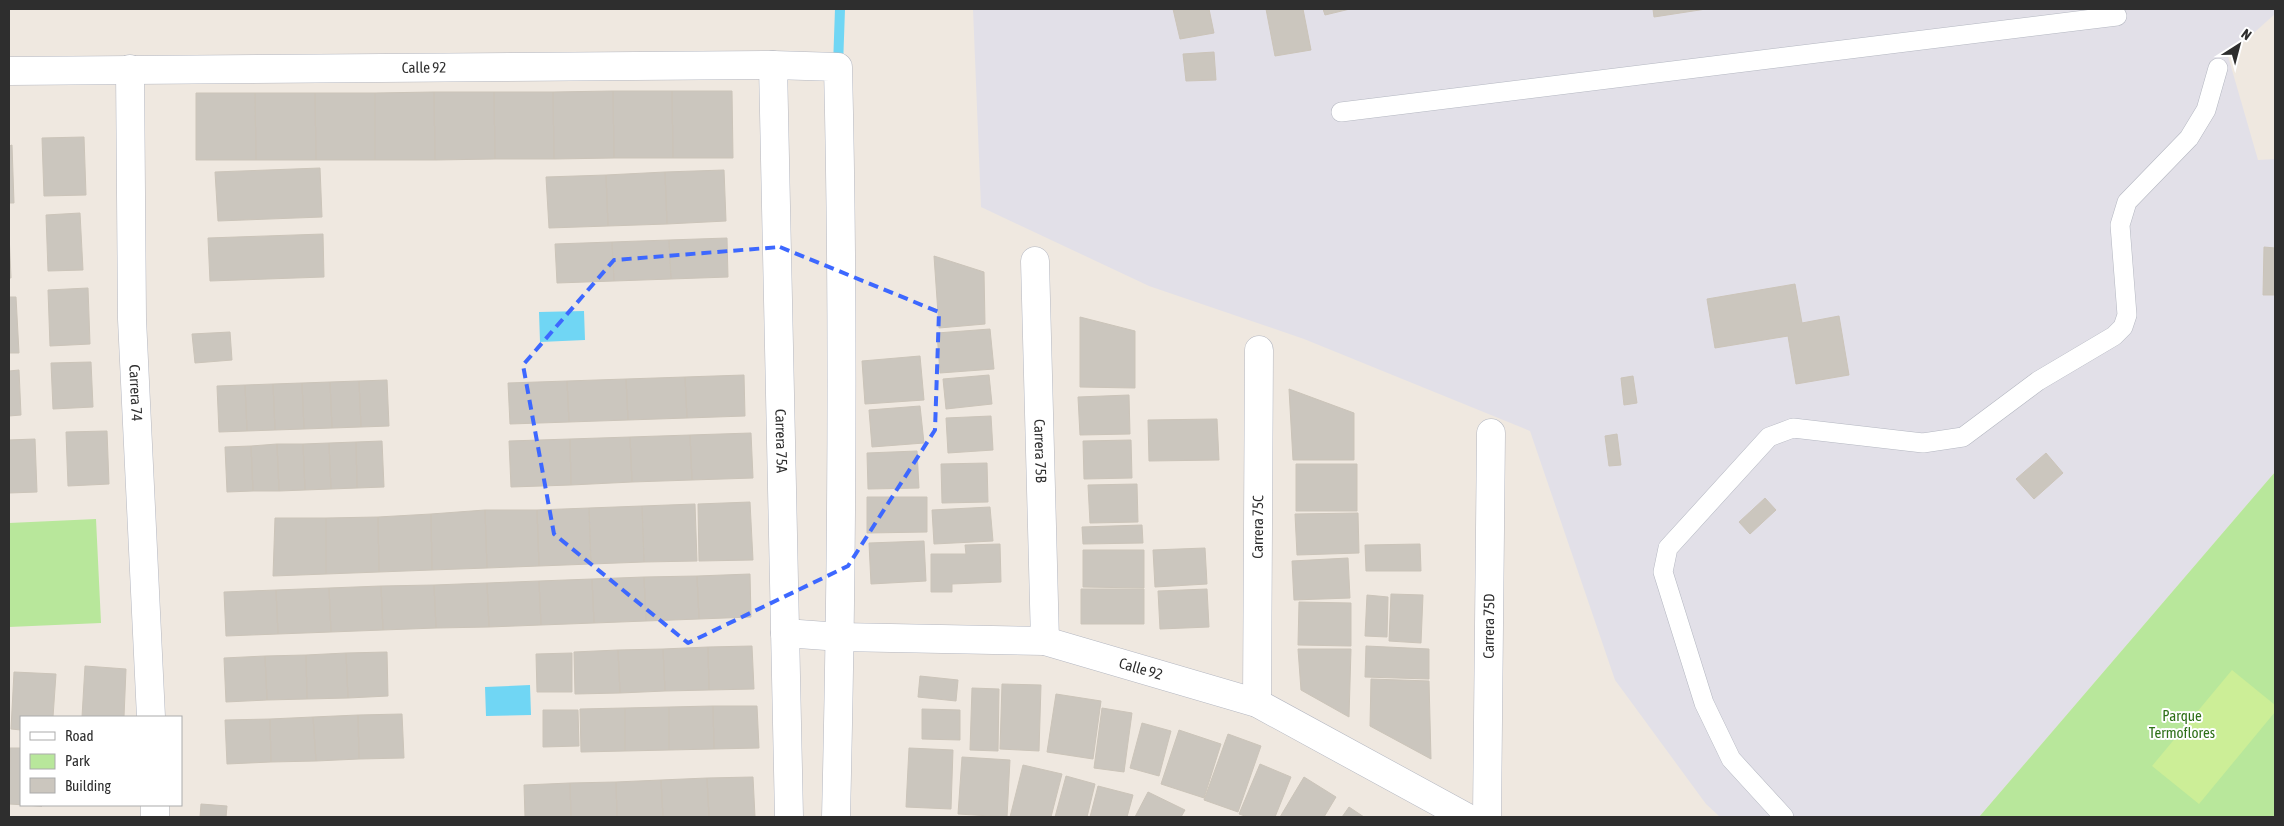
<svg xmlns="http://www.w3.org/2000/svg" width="2284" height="826" viewBox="0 0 2284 826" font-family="'Asap Condensed',sans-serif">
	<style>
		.industrial { fill: #e2e0e8 }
		.green { fill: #b8e79b }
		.pitch { fill: #ccee97 }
		.water { fill: #70d6f4 }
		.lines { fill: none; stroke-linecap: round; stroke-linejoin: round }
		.stream { stroke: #70d6f4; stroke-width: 10 }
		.building { fill: #cbc6be; stroke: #cbc4b9 }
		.lane-casing { stroke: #b4b7c1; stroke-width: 20 }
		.street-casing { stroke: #b4b7c1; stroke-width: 29 }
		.lane { stroke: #fff; stroke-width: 19 }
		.street { stroke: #fff; stroke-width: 28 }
		.marked { fill: none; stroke: #3d68ff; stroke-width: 4; stroke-dasharray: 10 6; stroke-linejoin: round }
		.labels { text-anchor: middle; stroke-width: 4; stroke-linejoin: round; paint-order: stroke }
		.street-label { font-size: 15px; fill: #2e2e2e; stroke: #fff }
		.park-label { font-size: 15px; fill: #2e7018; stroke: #fff }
	</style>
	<rect width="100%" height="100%" fill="#efe8e0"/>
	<!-- industrial -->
	<path class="industrial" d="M973,9H2275V14L2228,56L2258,160L2275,159V472L1979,817H1720L1706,804L1615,680L1530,431L1304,339L1149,286L981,207Z"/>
	<!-- green -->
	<path class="green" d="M2275,472V817H1979Z
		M96,519L101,623L9,627V523Z"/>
	<!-- pitch -->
	<path class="pitch" d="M2232,670L2275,705V712L2199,804L2152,766Z"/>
	<!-- water -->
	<path class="water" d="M584,311L585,340L540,342L539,312Z
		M530,685L531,715L486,716L485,687Z"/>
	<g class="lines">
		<!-- stream -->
		<path class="stream" d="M838,66L840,9"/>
	</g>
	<!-- building -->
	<path class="building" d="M1173,9H1209L1214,33L1180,39Z
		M1266,9H1303L1311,50L1275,56Z
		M1323,9H1350L1325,15Z
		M1653,9H1706L1654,17Z
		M1214,52L1216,80L1186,81L1183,54Z
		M613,91L614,158L554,159L553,92Z
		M613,91H672L673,158H614Z
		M672,91H732L733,158H673Z
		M434,92L435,160H375V93Z
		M434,92H494L495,159L435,160Z
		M494,92H553L554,159H495Z
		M196,93H255L256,160H196Z
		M255,93H315L316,160H256Z
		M315,93H375V160H316Z
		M84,137L86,195L44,196L42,138Z
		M12,145L14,203H9V146Z
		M320,168L322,217L218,221L215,172Z
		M724,170L726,221L667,224L665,172Z
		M665,172L667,224L608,226L606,175Z
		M606,175L608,226L549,228L546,177Z
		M80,213L83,270L48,271L46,215Z
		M9,233L11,278H9Z
		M323,234L324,277L210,281L208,238Z
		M727,238L728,277L671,279L669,240Z
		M669,240L671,279L614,281L612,242Z
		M612,242L614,281L557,283L555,244Z
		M2264,247L2275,248V295H2263Z
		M934,256L984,272L985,324L939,328Z
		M1795,284L1802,323L1839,316L1849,375L1796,384L1788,336L1715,348L1707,299Z
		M88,288L90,344L50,346L48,290Z
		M9,297H16L19,353H9Z
		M1080,317L1135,331V388L1080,387Z
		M990,329L994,369L940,373L937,333Z
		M230,332L232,360L195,363L192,334Z
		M920,356L924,400L865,404L862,361Z
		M91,362L93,407L53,409L51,363Z
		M19,370L21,415L9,416V371Z
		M744,375L745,416L687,418L685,377Z
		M989,375L992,404L946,409L943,379Z
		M1633,376L1637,403L1624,405L1621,378Z
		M685,377L687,418L628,420L626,379Z
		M626,379L628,420L569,422L567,381Z
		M387,380L389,426L361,427L359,381Z
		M359,381L361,427L332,428L330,382Z
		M567,381L569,422L510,424L508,383Z
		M330,382L332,428L304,429L302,383Z
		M302,383L304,429L275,430L273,384Z
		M273,384L275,430L247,431L245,385Z
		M245,385L247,431L219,432L217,386Z
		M1289,389L1354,413V460H1293Z
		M1129,395L1130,434L1080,435L1078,397Z
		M920,406L924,443L872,447L869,410Z
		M991,416L993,450L948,453L946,418Z
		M1217,419L1219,460L1149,461L1148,420Z
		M107,431L109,484L68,486L66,432Z
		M751,433L753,478L692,480L690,435Z
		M1617,434L1621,465L1609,466L1605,436Z
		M690,435L692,480L632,482L630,437Z
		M630,437L632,482L571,485L570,439Z
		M35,439L37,492L9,493V440Z
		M570,439L571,485L511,487L509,441Z
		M1131,440L1132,478L1084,479L1083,441Z
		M382,441L384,487L357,488L356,442Z
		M356,442L357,488L331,489L329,443Z
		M329,443L331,489L305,490L303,444Z
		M277,444H303L305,490L279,491Z
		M277,444L279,491H253L251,446Z
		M251,446L253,491L227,492L225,447Z
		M917,451L919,488L868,489L867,453Z
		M2046,453L2063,473L2034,499L2016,479Z
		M987,463L988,502L942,503L941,464Z
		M1296,464H1357V511H1296Z
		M1137,484L1138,522L1090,523L1088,485Z
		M867,497H927V532L867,533Z
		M1765,498L1776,510L1750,534L1739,522Z
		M750,502L753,560L699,561L698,504Z
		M695,504L697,561L644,562L642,506Z
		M642,506L644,562L591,564L589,508Z
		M990,507L993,541L934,544L932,510Z
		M589,508L591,564L539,566L537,510Z
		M485,510H537L539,566L487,568Z
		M485,510L487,568L432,570L431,514Z
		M1358,513L1359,553L1297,555L1295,514Z
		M431,514L432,570L379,572L378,517Z
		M378,517L379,572L326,574V518Z
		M275,518H326V574L273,576Z
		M1142,525L1143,543L1083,544L1082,527Z
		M924,541L926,581L871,584L869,543Z
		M1000,544L1001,582L952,584V592H931V554H966L965,545Z
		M1420,544L1421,571H1366L1365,545Z
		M1205,548L1207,584L1155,587L1153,550Z
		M1083,550H1144V588L1083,587Z
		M1348,558L1350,598L1294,600L1292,561Z
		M750,574L751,617L699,619L697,576Z
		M697,576L699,619L646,621L644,577Z
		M644,577L646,621L594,623L592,579Z
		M592,579L594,623L541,625L539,581Z
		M539,581L541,625L489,627L487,583Z
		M487,583L489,627L436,628L434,585Z
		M434,585L436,628L383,630L381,586Z
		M381,586L383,630L331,632L329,588Z
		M329,588L331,632L278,634L276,590Z
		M1081,589H1144V624H1081Z
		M1207,589L1209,627L1160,629L1158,591Z
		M276,590L278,634L226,636L224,592Z
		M1391,594L1423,595L1421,643L1389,641Z
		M1367,595L1388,597L1387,637L1365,636Z
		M1299,602L1351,603V646L1298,645Z
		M752,646L754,689L709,690L708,647Z
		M1366,646L1429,649V679L1365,677Z
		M708,647L709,690L665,691L663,649Z
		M663,649L665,691L620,693L618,650Z
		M1298,649H1351L1349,717L1301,690Z
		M618,650L620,693L575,694L574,652Z
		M387,652L388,696L348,698L346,653Z
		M346,653L348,698L307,699L306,655Z
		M572,653V692H537L536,654Z
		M306,655L307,699L267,700L265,656Z
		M265,656L267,700L226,702L224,658Z
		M85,666L126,669L124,717H82Z
		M14,672L56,674L53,717H21V730L11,729Z
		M920,676L958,680L956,701L918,697Z
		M1371,679L1429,681L1431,759L1370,726Z
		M1002,684L1041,685L1039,751L1000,749Z
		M972,688L999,689L998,751L970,750Z
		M1056,694L1101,701L1093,759L1047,752Z
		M713,706L714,749L669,750V707Z
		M713,706H757L759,748L714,749Z
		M669,707V750L625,751V708Z
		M625,708V751L581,752L580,709Z
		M1102,708L1132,713L1124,772L1094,768Z
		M922,709L960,710V740L922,739Z
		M543,710H578L579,746L543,747Z
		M402,714L404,758L359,759L358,715Z
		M358,715L359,759L316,761L313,717Z
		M313,717L316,761L271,762L270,719Z
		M270,719L271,762L227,764L225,720Z
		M1142,723L1171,731L1159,776L1130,768Z
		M1179,730L1221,744L1204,798L1161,784Z
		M1228,734L1261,746L1238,812L1204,800Z
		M10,748H21V805L42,806L9,804Z
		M909,748L953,750L951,809L906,807Z
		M962,757L1010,760L1007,817L958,814Z
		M1260,764L1291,777L1275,817H1248L1239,814Z
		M1023,765L1062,774L1051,817H1010Z
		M1066,776L1095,784L1087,817H1055Z
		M753,777L755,817H709L707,778Z
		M1304,777L1336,797L1324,817H1280Z
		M707,778L709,817H663L661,780Z
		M661,780L663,817H617L616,782Z
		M616,782L617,817H571L570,783Z
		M570,783L571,817H525L524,785Z
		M1098,786L1133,795L1127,817H1090Z
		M1148,792L1185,810L1181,817H1135Z
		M201,804L227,806L226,817H200Z
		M1349,807L1364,817H1342Z"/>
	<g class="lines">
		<defs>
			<path id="lane" d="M1341,112L2117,16
				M1784,817L1731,759L1704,703L1663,572L1668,548L1769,437L1793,428L1923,443L1963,437L2038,381L2114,336L2123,327L2127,315L2120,225L2127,202L2189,138L2206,110L2218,68"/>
			<g id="street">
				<path id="s1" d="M773,65L789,817"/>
				<path id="s2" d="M130,69L132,319L151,717"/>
				<path id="s3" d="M9,71L773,65L838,67C844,317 842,567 836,817"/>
				<path id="s4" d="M1035,261L1045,641"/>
				<path id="s5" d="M785,633L840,637L1045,641L1257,703L1466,817"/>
				<path id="s6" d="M1257,703L1259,350"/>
				<path d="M155,805V817"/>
				<path id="s7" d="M1487,817L1491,433"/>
			</g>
		</defs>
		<!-- lane casing -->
		<use href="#lane" class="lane-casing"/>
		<!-- street casing -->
		<use href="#street" class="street-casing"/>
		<!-- lane -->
		<use href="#lane" class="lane"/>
		<!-- street -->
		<use href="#street" class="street"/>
	</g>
	<!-- marked area -->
	<path class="marked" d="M780,247L939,312L935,430L848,566L688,643L554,534L523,365L614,260Z"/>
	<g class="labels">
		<!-- street labels -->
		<g class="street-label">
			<text dy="5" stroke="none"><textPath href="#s3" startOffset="415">Calle 92</textPath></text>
			<text dy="5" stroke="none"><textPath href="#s2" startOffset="324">Carrera 74</textPath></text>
			<text dy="5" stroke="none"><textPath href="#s1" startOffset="376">Carrera 75A</textPath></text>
			<text dy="5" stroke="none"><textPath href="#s4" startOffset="190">Carrera 75B</textPath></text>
			<text dy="5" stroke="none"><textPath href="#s6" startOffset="176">Carrera 75C</textPath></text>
			<text dy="5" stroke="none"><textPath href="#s7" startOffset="191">Carrera 75D</textPath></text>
			<text dy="5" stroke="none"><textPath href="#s5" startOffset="360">Calle 92</textPath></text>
		</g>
		<!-- park labels -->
		<g class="park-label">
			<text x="2182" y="721">Parque<tspan x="2182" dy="17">Termoflores</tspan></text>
		</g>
	</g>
	<!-- border -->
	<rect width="2284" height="826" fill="none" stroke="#2e2e2e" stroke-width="20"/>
	<!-- legend -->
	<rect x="20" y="716" width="162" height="90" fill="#ffffff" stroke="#ababab"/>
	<rect x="30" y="732" width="25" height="8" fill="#ffffff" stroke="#ababab"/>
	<text x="65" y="741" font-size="15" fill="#2e2e2e">Road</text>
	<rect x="30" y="754" width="25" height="15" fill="#b8e79b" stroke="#ababab"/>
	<text x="65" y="766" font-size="15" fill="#2e2e2e">Park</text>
	<rect x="30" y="778" width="25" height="15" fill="#cbc6be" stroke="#ababab"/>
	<text x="65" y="791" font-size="15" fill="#2e2e2e">Building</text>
	<!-- north arrow -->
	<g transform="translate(2239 45) rotate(36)" stroke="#ffffff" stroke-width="4" paint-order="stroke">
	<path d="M0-4L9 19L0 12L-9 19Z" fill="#2e2e2e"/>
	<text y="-8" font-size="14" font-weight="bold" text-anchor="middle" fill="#2e2e2e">N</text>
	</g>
</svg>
